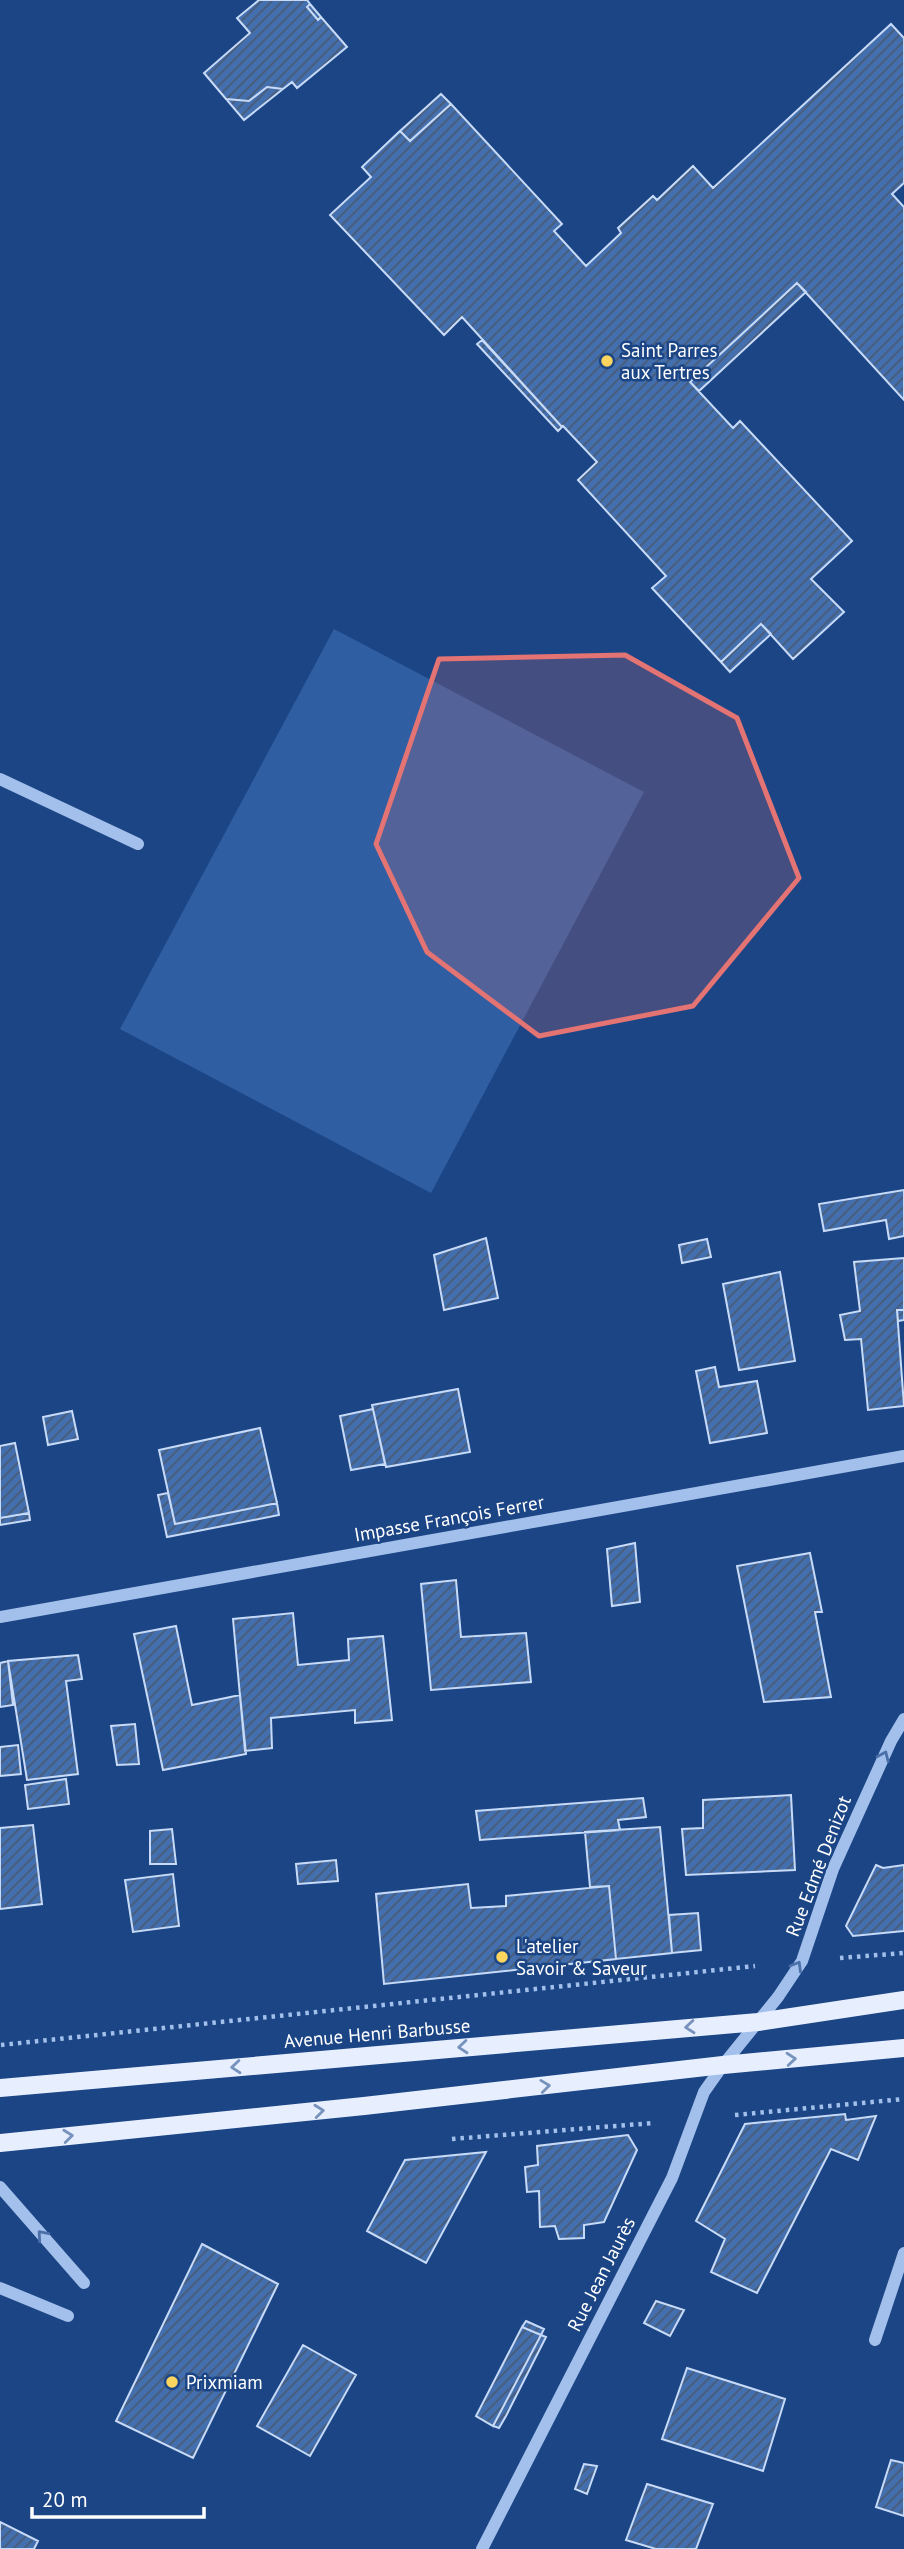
<svg xmlns="http://www.w3.org/2000/svg" width="904" height="2549" viewBox="0 0 904 2549" font-family="'PT Sans',sans-serif">
	<style>
		.pitch { fill: #2f5ea2 }
		.building { fill: url(#building-hatch); stroke: #c7dbf8; stroke-width: 2 }
		.lines { fill: none; stroke-linecap: round; stroke-linejoin: round }
		.path { stroke: #a2c0eb; stroke-width: 4.5; stroke-dasharray: 3.5 5; stroke-linecap: butt }
		.minor { stroke: #a2c0eb; stroke-width: 12 }
		.major { stroke: #e7efff; stroke-width: 18 }
		.oneway { stroke: #4b70a9 }
		.oneway2 { stroke: #7792bc }
		.marked { fill: #e47373; fill-opacity: 0.2; stroke: #e47373; stroke-width: 5; stroke-linejoin: round }
		.poi-dot { fill: #fcd55f; stroke: #1c4585; stroke-width: 2.5 }
		.labels { text-anchor: middle; stroke-width: 5; stroke-linejoin: round; paint-order: stroke }
		.poi-label { font-size: 19px; fill: #fff; stroke: #1c4585; text-anchor: start }
		.street-label { font-size: 19px; fill: #fff; stroke: #1c4585 }
	</style>
	<defs>
		<pattern id="building-hatch" width="6" height="6" patternUnits="userSpaceOnUse" patternTransform="scale(1.75)"><rect width="6" height="6" fill="#446fae"/><path d="M-1 1l2-2M0 6l6-6M5 7l2-2" fill="none" stroke="#495a73"/></pattern>
	</defs>
	<rect width="100%" height="100%" fill="#1c4585"/>
	<!-- pitch -->
	<path class="pitch" d="M334,629L644,792L431,1193L120,1029Z"/>
	<!-- building -->
	<path class="building" d="M259,0H307L310,4L307,7L318,20L321,17L347,47L297,88L292,82L283,89L267,87L249,101L226,99L204,73L250,33L237,18Z
		M310,4L321,17L318,20L307,7Z
		M891,24L904,38V183L892,194L904,207V400L797,283L690,382L733,428L740,421L852,541L811,579L844,612L793,659L761,624L721,662L652,588L666,576L578,480L597,462L563,426L562,427L462,317L444,335L330,215L371,177L362,167L400,131L410,141L451,104L562,224L554,231L586,266L621,233L618,228L653,196L657,200L693,166L713,188Z
		M267,87L283,89L244,120L226,99L249,101Z
		M441,94L451,104L410,141L400,131Z
		M797,283L806,292L699,391L690,382Z
		M482,340L562,427L558,431L477,344Z
		M761,624L771,634L730,672L721,662Z
		M904,1190V1236L889,1239L886,1220L824,1231L819,1204Z
		M486,1238L498,1298L444,1310L434,1255Z
		M707,1239L711,1257L682,1263L679,1245Z
		M904,1258V1310H897L904,1406L868,1410L861,1339L845,1340L840,1315L860,1311L854,1262Z
		M780,1272L795,1361L739,1370L723,1284Z
		M897,1310H904V1320L898,1321Z
		M715,1367L719,1387L757,1381L767,1433L710,1443L696,1371Z
		M458,1389L470,1452L386,1467L372,1405Z
		M373,1409L385,1464L351,1470L340,1416Z
		M72,1411L78,1439L48,1445L43,1417Z
		M260,1428L277,1503L175,1524L159,1450Z
		M15,1443L29,1513L0,1518V1446Z
		M168,1493L175,1524L277,1503L279,1515L167,1537L158,1495Z
		M29,1513L30,1520L0,1525V1518Z
		M635,1543L640,1602L612,1606L607,1549Z
		M810,1553L822,1612H815L831,1697L764,1702L737,1566Z
		M456,1580L461,1637L526,1633L531,1682L431,1690L421,1584Z
		M293,1613L298,1665L349,1660L348,1639L383,1636L392,1720L355,1723V1710L271,1718L272,1748L245,1751L233,1619Z
		M176,1626L192,1705L240,1695L246,1754L163,1770L134,1634Z
		M78,1655L82,1679L66,1681L78,1774L27,1780L8,1661Z
		M8,1661L13,1705L0,1707V1663Z
		M135,1724L139,1764L117,1765L111,1726Z
		M18,1745L21,1774L0,1776V1747Z
		M66,1779L69,1804L28,1809L25,1785Z
		M791,1795L795,1870L686,1875L682,1829L703,1828V1800Z
		M643,1798L646,1817L618,1820L620,1830L480,1840L476,1811Z
		M33,1825L42,1904L0,1909V1828Z
		M660,1827L672,1953L616,1959L609,1886L590,1887L585,1832Z
		M172,1829L176,1864H150V1831Z
		M336,1860L338,1881L298,1884L296,1864Z
		M876,1865L883,1868L904,1865V1931L853,1936L846,1926Z
		M173,1874L179,1926L133,1932L125,1880Z
		M468,1884L471,1908L506,1906V1896L609,1886L616,1959L384,1984L376,1894Z
		M698,1913L701,1950L672,1953L669,1915Z
		M845,2114L846,2120L876,2116L858,2160L831,2149L757,2293L711,2272L725,2239L696,2221L745,2124Z
		M628,2135L637,2150L604,2222L584,2225V2238L559,2239L555,2226L540,2227L539,2191L527,2192L525,2167L538,2165L537,2146Z
		M486,2152L426,2263L367,2231L405,2160Z
		M202,2244L278,2284L193,2458L116,2421Z
		M656,2301L684,2310L670,2336L644,2323Z
		M526,2321L544,2329L541,2335L522,2327Z
		M522,2327L541,2335L493,2426L476,2416Z
		M541,2335L546,2337L506,2416L499,2428L493,2426Z
		M303,2345L356,2375L310,2456L257,2426Z
		M687,2368L785,2399L763,2471L662,2439Z
		M891,2460L904,2463V2516L876,2507Z
		M584,2464L597,2466L587,2494L575,2489Z
		M647,2484L713,2504L696,2549H656L626,2540Z
		M0,2522L38,2541L34,2549H0Z"/>
	<g class="lines">
		<!-- path -->
		<path class="path" d="M840,1958L904,1953
			M1,2045L755,1966
			M735,2115L904,2099
			M452,2139L653,2123"/>
		<!-- minor -->
		<path class="minor" d="M0,779L138,844
			M0,1617L904,1456
			M0,2187L84,2283
			M0,2288L68,2316
			M875,2340L904,2253
			M482,2549L672,2178L704,2092L723,2065L778,1997L802,1961L833,1869L891,1741L904,1719"/>
		<!-- major -->
		<path class="major" d="M0,2088L758,2022L904,2000
			M0,2143L364,2106L723,2065L904,2048"/>
	</g>
	<!-- one-way arrows -->
	<defs><path id="oneway-chevron" d="M-2-3.5L2.5 0L-2 3.5" fill="none" stroke-width="1.6" stroke-linecap="round" stroke-linejoin="round" transform="scale(1.75)"/></defs>
	<g class="oneway">
		<use href="#oneway-chevron" transform="translate(884 1756) rotate(-66)"/>
		<use href="#oneway-chevron" transform="translate(797 1966) rotate(-60)"/>
		<use href="#oneway-chevron" transform="translate(42 2235) rotate(-131)"/>
	</g>
	<g class="oneway2">
		<use href="#oneway-chevron" transform="translate(690 2027) rotate(175)"/>
		<use href="#oneway-chevron" transform="translate(463 2047) rotate(175)"/>
		<use href="#oneway-chevron" transform="translate(791 2059) rotate(-5)"/>
		<use href="#oneway-chevron" transform="translate(236 2067) rotate(175)"/>
		<use href="#oneway-chevron" transform="translate(545 2086) rotate(-7)"/>
		<use href="#oneway-chevron" transform="translate(319 2111) rotate(-6)"/>
		<use href="#oneway-chevron" transform="translate(68 2136) rotate(-6)"/>
	</g>
	<!-- marked area -->
	<path class="marked" d="M625,655L737,718L799,878L693,1006L539,1036L427,952L376,844L439,659Z"/>
	<!-- markers -->
	<g class="poi-dot">
		<circle cx="607" cy="361" r="7"/>
		<circle cx="502" cy="1957" r="7"/>
		<circle cx="172" cy="2382" r="7"/>
	</g>
	<g class="labels">
		<!-- poi labels -->
		<g class="poi-label">
			<text x="621" y="357">Saint Parres<tspan x="621" dy="22">aux Tertres</tspan></text>
			<text x="516" y="1953">L'atelier<tspan x="516" dy="22">Savoir &amp; Saveur</tspan></text>
			<text x="186" y="2389">Prixmiam</text>
		</g>
		<!-- street labels -->
		<g class="street-label">
			<text transform="translate(449 1518) rotate(-10)" y="7">Impasse François Ferrer</text>
			<text transform="translate(818 1866) rotate(-69)" y="7">Rue Edmé Denizot</text>
			<text transform="translate(377 2033) rotate(-5)" y="7">Avenue Henri Barbusse</text>
			<text transform="translate(601 2274) rotate(-63)" y="7">Rue Jean Jaurès</text>
		</g>
	</g>
	<!-- scale -->
	<path d="M32 2507v10h172v-10" fill="none" stroke="#ffffff" stroke-width="3.5"/>
	<text x="42" y="2507" font-size="21" fill="#ffffff" stroke="#1c4585" stroke-width="5" paint-order="stroke">20 m</text>
</svg>
